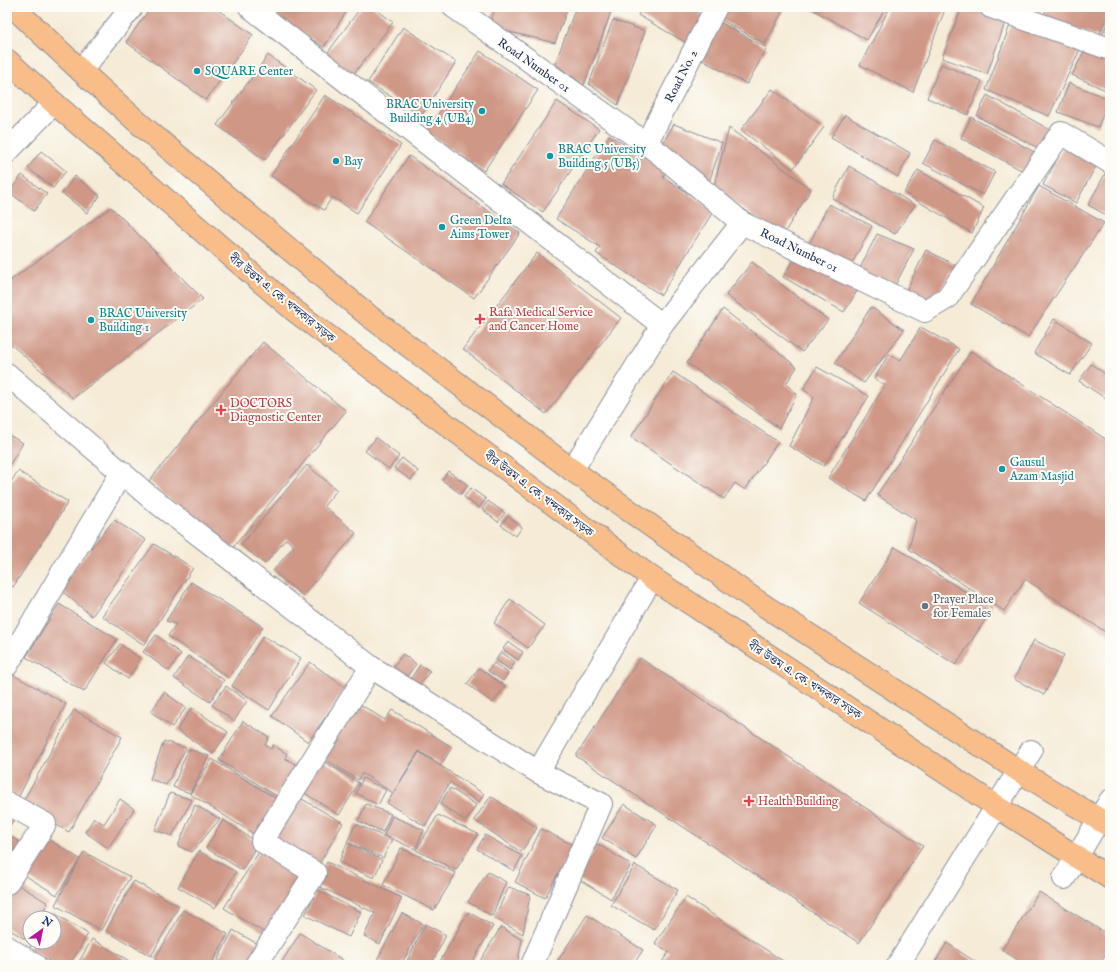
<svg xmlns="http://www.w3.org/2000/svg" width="1117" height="972" viewBox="0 0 1117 972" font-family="'IM FELL English','Noto Serif Bengali',serif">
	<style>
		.building { fill: #cf9786 }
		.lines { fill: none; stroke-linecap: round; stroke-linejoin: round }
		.minor-casing { stroke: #888d9a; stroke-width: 24 }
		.major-casing { stroke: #888d9a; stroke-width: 24 }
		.minor { stroke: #fff; stroke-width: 22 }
		.major { stroke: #f8bd88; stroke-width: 22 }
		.culture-dot { fill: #0f9aa8; stroke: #fdfcf7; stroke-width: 1.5 }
		.health-dot { fill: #e0444e; stroke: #fdfcf7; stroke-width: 1.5 }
		.worship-dot { fill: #6b7280; stroke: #fdfcf7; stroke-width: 1.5 }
		.labels { text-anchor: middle; stroke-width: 4; stroke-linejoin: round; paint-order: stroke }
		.street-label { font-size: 12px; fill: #1b2f5e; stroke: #fdfcf7 }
		.culture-label { font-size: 12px; fill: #0d838f; stroke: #fdfcf7; text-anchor: start }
		.health-label { font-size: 12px; fill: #be3a42; stroke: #fdfcf7; text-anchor: start }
		.worship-label { font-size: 12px; fill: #5b616d; stroke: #fdfcf7; text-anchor: start }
	</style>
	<rect width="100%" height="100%" fill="#fdfcf7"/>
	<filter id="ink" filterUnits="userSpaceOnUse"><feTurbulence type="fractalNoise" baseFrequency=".025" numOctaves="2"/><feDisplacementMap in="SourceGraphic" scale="8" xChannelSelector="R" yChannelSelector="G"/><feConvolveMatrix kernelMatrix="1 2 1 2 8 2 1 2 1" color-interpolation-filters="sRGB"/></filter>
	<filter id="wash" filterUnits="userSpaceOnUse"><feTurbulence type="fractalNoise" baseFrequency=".012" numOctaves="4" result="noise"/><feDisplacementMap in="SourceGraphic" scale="16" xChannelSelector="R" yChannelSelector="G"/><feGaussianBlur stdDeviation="0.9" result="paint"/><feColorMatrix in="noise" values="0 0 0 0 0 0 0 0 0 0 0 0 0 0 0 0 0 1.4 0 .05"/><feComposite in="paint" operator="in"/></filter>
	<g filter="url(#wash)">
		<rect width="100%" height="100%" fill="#f5ebd6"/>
		<g id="blocks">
			<!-- building -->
			<path class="building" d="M151,7H214L253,35L206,100L126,42Z
				M266,7H349L324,47L264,10Z
				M361,7H373L393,22L353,75L326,55Z
				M495,7H568L555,43L489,27Z
				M576,7H599L611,12L584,85L555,64Z
				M642,7H687L706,18L690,45L638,15Z
				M721,7H785L765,44L716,17Z
				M813,7H886L867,40L812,9Z
				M890,7H946L913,92L860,65Z
				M962,7H973L1006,20L987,74L942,58Z
				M1047,7H1110L1099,37L1044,16Z
				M1110,15V41L1101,38Z
				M1013,17L1082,45L1049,116L986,90Z
				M613,20L645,31L618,105L589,84Z
				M718,21L767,48L747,84L698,58Z
				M403,27L456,62L421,116L368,82Z
				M1088,44L1110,55V92L1072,75Z
				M480,51L538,90L484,171L426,132Z
				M268,55L316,90L265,160L217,125Z
				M941,64L982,81L968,115L927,98Z
				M1069,83L1109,99L1098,127L1058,112Z
				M772,89L824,127L793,169L741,130Z
				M325,95L401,145L357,213L332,197L324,210L271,176Z
				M987,95L1054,132L1044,151L977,116Z
				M557,101L599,129L543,212L501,184Z
				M845,115L910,153L898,177L831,137Z
				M971,117L1038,154L1027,173L961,138Z
				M674,124L722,143L709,182L662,145Z
				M729,128L811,189L783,235L713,189Z
				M609,135L666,171L663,177L714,210L661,295L596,253L600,247L556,219Z
				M935,140L995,172L983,195L923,163Z
				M1064,146L1097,164L1076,203L1043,185Z
				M41,151L66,171L53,188L28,168Z
				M409,156L520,233L474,298L364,222Z
				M1110,165V217L1088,205Z
				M849,166L915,205L895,234L832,198Z
				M918,170L984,208L972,233L904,193Z
				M22,175L47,194L34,211L9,192Z
				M75,176L100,196L87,213L62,193Z
				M1039,186L1104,223L1028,337L971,304Z
				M829,204L872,226L849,269L808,246Z
				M111,207L203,299L73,398L7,341V283Z
				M877,234L914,249L892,291L857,274Z
				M926,250L955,265L931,305L904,295Z
				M798,252L859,288L844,312L783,277Z
				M537,253L621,318L546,414L463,349Z
				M752,262L828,320L802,352L726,295Z
				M871,307L904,330L864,383L835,363Z
				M723,309L797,367L786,384L797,394L779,428L687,363Z
				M1054,319L1092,343L1070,375L1034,353Z
				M921,327L959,349L866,501L828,478L885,385L874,379L889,354L900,361Z
				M263,342L346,411L230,551L149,481Z
				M971,351L1110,442V635L1025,579L1004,611L909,549L916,520L877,495Z
				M1091,364L1110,377V390L1105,398L1079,381Z
				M817,367L869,396L824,466L789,446L814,397L803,389Z
				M673,372L778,442L745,490L735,483L724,499L631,437Z
				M7,434L23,443L7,469Z
				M376,438L399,456L389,469L365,451Z
				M402,458L418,471L411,480L394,468Z
				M307,465L337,490L324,506L356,533L303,596L273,571L294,546L286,539L265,564L241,545Z
				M18,471L68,502L13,587L7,583V488Z
				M448,471L468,485L461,494L442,480Z
				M471,488L486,499L479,508L464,497Z
				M488,501L505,513L498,522L482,509Z
				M508,516L522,527L516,536L501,525Z
				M114,520L146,540L92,616L58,588Z
				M154,544L193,568L144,645L102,616Z
				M895,547L992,609L956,665L859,603Z
				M191,582L263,627L229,678L168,636L176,624L166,621Z
				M510,599L545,625L528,648L494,623Z
				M59,604L117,639L84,692L26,657Z
				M156,635L181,654L169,671L143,652Z
				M263,636L301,658L269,710L232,686Z
				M1034,640L1064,655L1044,695L1014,679Z
				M508,642L523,652L518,660L503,649Z
				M120,644L141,659L128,679L106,663Z
				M501,652L515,662L510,670L496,660Z
				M403,654L416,664L400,686L386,676Z
				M188,656L224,680L210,702L174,678Z
				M640,658L923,846L859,943L576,756Z
				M310,662L346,688L308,742L272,716Z
				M494,663L508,673L503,681L488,671Z
				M420,665L430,671L413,694L404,688Z
				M479,668L505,686L493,703L467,684Z
				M8,672L66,704L18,798L7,791V675Z
				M226,686L247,701L234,721L212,705Z
				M164,692L186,708L172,727L151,712Z
				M358,703L385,720L392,710L452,747L441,765L419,751L393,793L362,773L358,780L323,758Z
				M192,708L228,732L213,754L177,730Z
				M74,710L122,737L69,832L21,805Z
				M243,721L269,737L265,745L271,749L273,745L287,754L285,758L305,770L286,802L219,760Z
				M164,741L186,748L166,785L150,779Z
				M188,749L209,756L190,793L173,787Z
				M419,752L484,794L479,802L450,782L425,826L387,803Z
				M212,759L282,802L260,838L190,794Z
				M320,759L359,783L339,815L300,790Z
				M363,778L386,790L378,805L356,793Z
				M450,788L476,805L466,821L440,804Z
				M170,793L192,800L172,836L155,830Z
				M297,796L343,823L318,866L271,839Z
				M491,796L537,828L521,852L474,820Z
				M120,799L134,809L108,848L85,832L94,818L104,824Z
				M366,804L391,814L383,832L358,821Z
				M624,804L657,825L636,859L602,838Z
				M195,805L220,819L192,852L178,846Z
				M7,808L17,814L8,829L7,828Z
				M438,815L478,834L456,870L416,850Z
				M392,816L424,830L415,849L384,835Z
				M223,820L258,843L242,870L206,848Z
				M356,824L392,840L383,858L347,842Z
				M541,829L573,845L545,898L515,882Z
				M7,835L27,846L18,862L7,855Z
				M485,835L522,856L514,871L477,849Z
				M43,836L80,859L57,895L21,873Z
				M347,843L382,860L374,878L339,862Z
				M598,844L631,865L611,899L577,878Z
				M262,847L303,873L268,935L224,908Z
				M401,848L456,873L434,910L383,885Z
				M199,851L236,872L215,908L178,887Z
				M84,852L130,877L101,930L55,905Z
				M327,862L402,898L380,944L364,936L375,913L316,885Z
				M635,865L678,890L654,930L611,905Z
				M488,872L506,882L492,916L468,902Z
				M12,881L48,903L39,918H30V932L25,939L7,928V889Z
				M134,881L179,906L151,956L106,931Z
				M509,887L530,895L523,934L494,918Z
				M317,890L361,912L349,937L305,915Z
				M1039,892L1110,936V948L1099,965H1026L1002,950Z
				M686,897L789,965H660L669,952L655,943Z
				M183,910L228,934L211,965H165L155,959Z
				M52,912L88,934L69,965H56L29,949L33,942H54V918H48Z
				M468,912L493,926L471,964L473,965H438Z
				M402,913L423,924L401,965H387L377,960Z
				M587,915L643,950L633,965H555Z
				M425,924L446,935L431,965H405Z
				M501,927L522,940L517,965H487L480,961Z
				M233,930L265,948L252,965H215Z
				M300,933L344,961L342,965H280Z
				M92,939L136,965H77Z
				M947,943L980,965H933Z"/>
		</g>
	</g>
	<g filter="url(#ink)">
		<use href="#blocks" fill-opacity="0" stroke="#888d9a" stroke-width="1"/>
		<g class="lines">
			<defs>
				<path id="minor" d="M250,7L662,325
					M454,7L659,153L742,223L925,311L947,298L1061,133L1110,162
					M991,7L1110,49
					M81,71L132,7
					M646,144L716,7
					M7,152L54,103
					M7,374L151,498L371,667L538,772L601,804L532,965
					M572,470L662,325L742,223
					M7,665L122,472
					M538,772L652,578
					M7,803L45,824L7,883
					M1064,878L1110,801
					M7,947L35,965
					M256,965L315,873L262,841L371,667
					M898,965L1031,751"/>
				<path id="major" d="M13,7L81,71L141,125L369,316L572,470L754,599L1027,776L1110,826
					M7,60L54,103L296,312L652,578L997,807L1110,878"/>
			</defs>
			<!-- minor casing -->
			<use href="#minor" class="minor-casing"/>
			<!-- major casing -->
			<use href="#major" class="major-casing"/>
			<!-- minor -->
			<use href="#minor" class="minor"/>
			<!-- major -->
			<use href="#major" class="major"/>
		</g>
	</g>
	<!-- markers -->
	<g class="culture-dot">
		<circle cx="197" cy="71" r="4"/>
		<circle cx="482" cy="111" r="4"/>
		<circle cx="550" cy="156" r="4"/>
		<circle cx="336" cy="161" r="4"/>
		<circle cx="442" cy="227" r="4"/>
		<circle cx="91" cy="320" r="4"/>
		<circle cx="1002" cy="469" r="4"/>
	</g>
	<g class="health-dot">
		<path d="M478 313h4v4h4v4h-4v4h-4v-4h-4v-4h4z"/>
		<path d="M219 404h4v4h4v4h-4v4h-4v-4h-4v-4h4z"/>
		<path d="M747 795h4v4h4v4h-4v4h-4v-4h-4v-4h4z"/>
	</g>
	<circle class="worship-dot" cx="925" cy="606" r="4"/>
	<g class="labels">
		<!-- street labels -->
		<g class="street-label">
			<text transform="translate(534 65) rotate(35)" y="4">Road Number 01</text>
			<text transform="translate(681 76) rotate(-63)" y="4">Road No. 2</text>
			<text transform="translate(799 250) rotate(26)" y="4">Road Number 01</text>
			<text transform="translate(282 298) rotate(39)" y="4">বীর উত্তম এ. কে. খন্দকার সড়ক</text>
			<text transform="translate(539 494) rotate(37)" y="4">বীর উত্তম এ. কে. খন্দকার সড়ক</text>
			<text transform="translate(805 680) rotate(33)" y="4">বীর উত্তম এ. কে. খন্দকার সড়ক</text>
		</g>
		<!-- culture labels -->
		<g class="culture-label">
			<text x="205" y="75">SQUARE Center</text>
			<text x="474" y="108" text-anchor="end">BRAC University<tspan x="474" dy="14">Building 4 (UB4)</tspan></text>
			<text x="558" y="153">BRAC University<tspan x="558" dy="14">Building 5 (UB5)</tspan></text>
			<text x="344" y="165">Bay</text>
			<text x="450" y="224">Green Delta<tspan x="450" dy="14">Aims Tower</tspan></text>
			<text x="99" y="317">BRAC University<tspan x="99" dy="14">Building 1</tspan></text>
			<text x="1010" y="466">Gausul<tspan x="1010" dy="14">Azam Masjid</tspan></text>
		</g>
		<!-- health labels -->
		<g class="health-label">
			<text x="489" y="316">Rafa Medical Service<tspan x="489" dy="14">and Cancer Home</tspan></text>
			<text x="230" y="407">DOCTORS<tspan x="230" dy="14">Diagnostic Center</tspan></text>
			<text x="758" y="805">Health Building</text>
		</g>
		<!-- worship labels -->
		<g class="worship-label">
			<text x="933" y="603">Prayer Place<tspan x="933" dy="14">for Females</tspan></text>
		</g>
	</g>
	<!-- margin -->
	<rect width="1117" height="972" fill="none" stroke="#fdfcf7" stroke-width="24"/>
	<!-- north arrow -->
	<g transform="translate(42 930) rotate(33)"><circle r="19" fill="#fdfcf7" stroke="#a3aaba"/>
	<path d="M0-3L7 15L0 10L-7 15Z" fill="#b5179e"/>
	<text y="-6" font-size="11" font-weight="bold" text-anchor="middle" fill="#1b2f5e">N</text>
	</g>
</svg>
